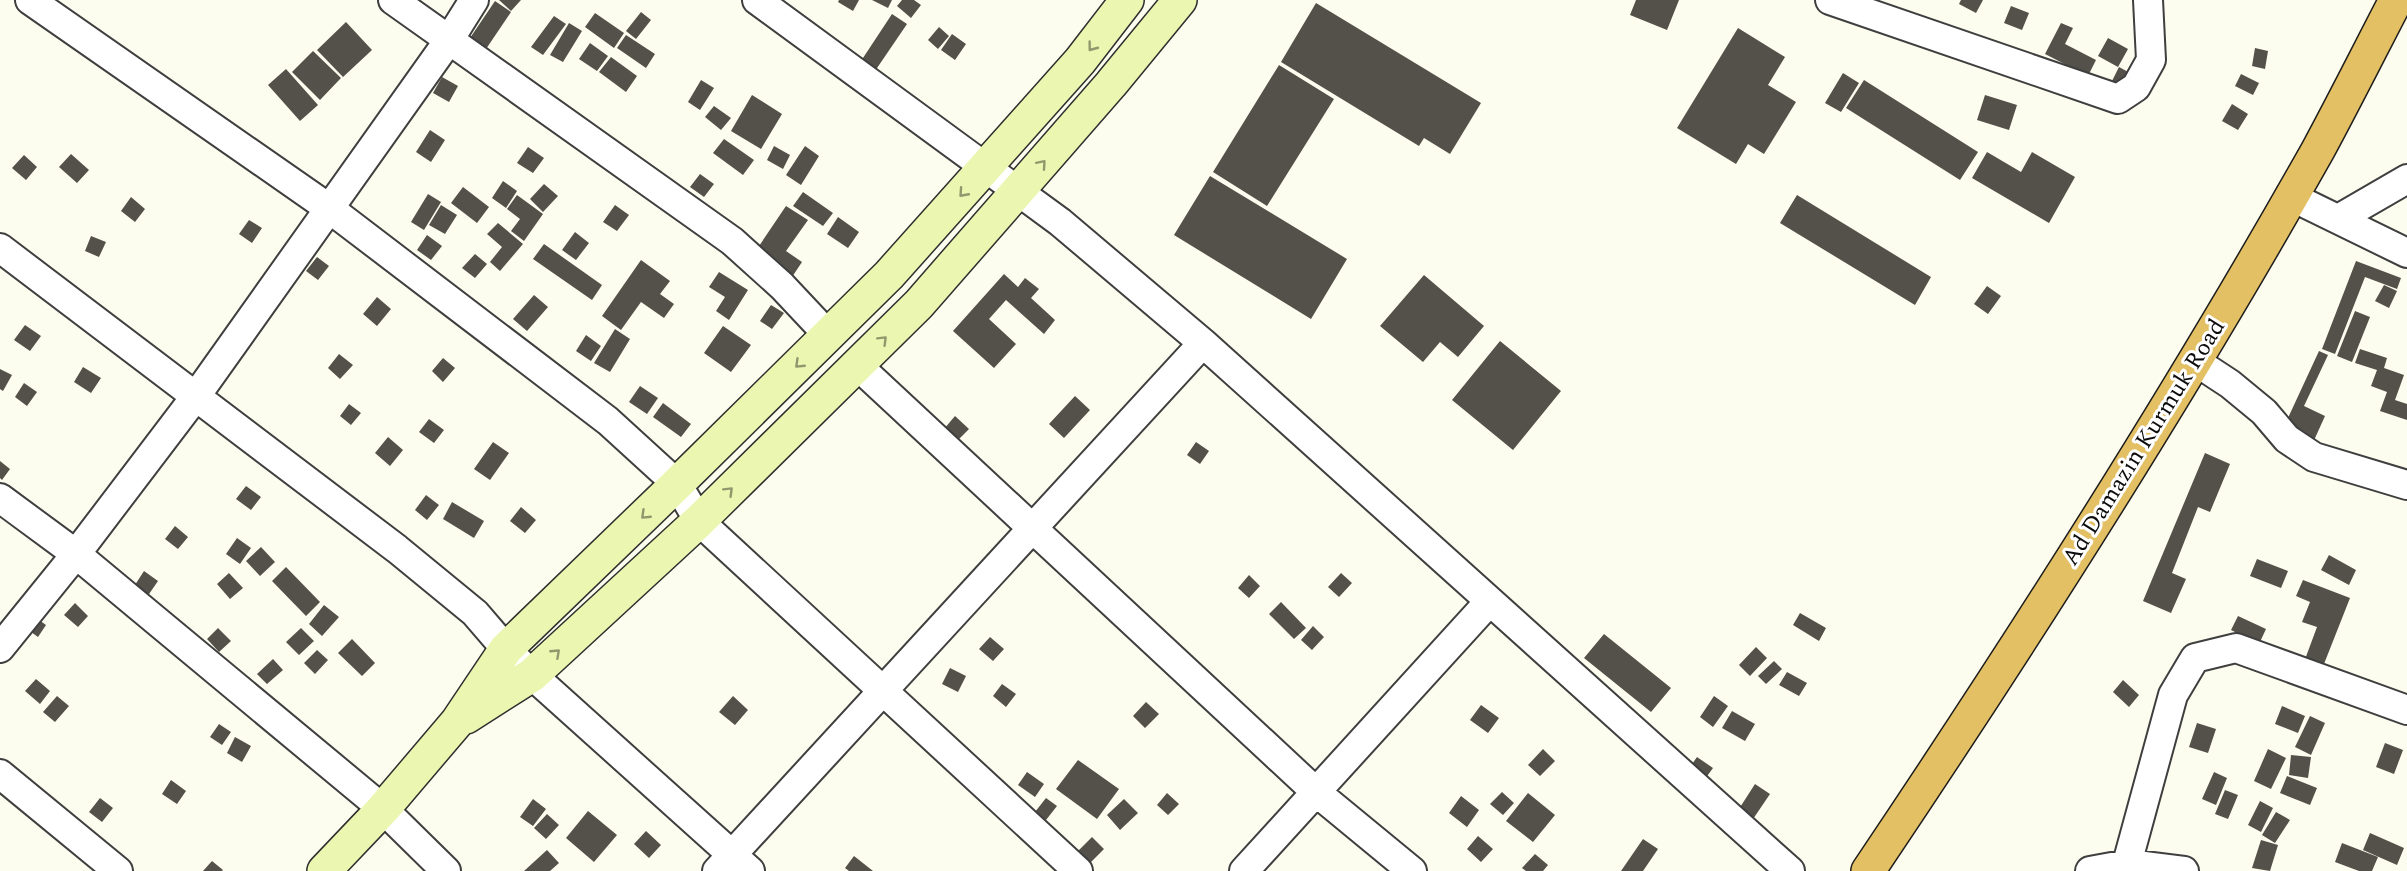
<svg xmlns="http://www.w3.org/2000/svg" width="2407" height="871" viewBox="0 0 2407 871" font-family="Spectral,serif">
	<style>
		.building { fill: #54504a }
		.lines { fill: none; stroke-linecap: round; stroke-linejoin: round }
		.street-casing { stroke: #3f3f3f; stroke-width: 32 }
		.secondary-casing { stroke: #2e2e2e; stroke-width: 36 }
		.highway-casing { stroke: #1d1d1d; stroke-width: 36 }
		.street { stroke: #fff; stroke-width: 28 }
		.secondary { stroke: #ebf6b0; stroke-width: 33 }
		.highway { stroke: #e4c065; stroke-width: 33 }
		.oneway { stroke: #92986e }
		.labels { text-anchor: middle; stroke-width: 6; stroke-linejoin: round; paint-order: stroke }
		.street-label { font-size: 24px; fill: #0c0c0c; stroke: #fff }
	</style>
	<rect width="100%" height="100%" fill="#fcfdee"/>
	<!-- building -->
	<path class="building" d="M499,0H521L511,11Z
		M839,0H859L853,11L838,2Z
		M872,0H892L888,8Z
		M902,0H914L921,5L911,18L897,6Z
		M1636,0H1679L1667,30L1630,15Z
		M1961,0H1983L1976,13L1959,4Z
		M495,1L511,12L486,49L470,38Z
		M1316,3L1481,103L1450,154L1424,138L1419,146L1281,62Z
		M2011,6L2029,13L2022,30L2004,23Z
		M641,12L651,20L636,39L626,31Z
		M595,13L624,33L614,48L585,27Z
		M892,14L907,24L875,71L861,61Z
		M554,16L566,24L543,55L531,47Z
		M346,22L372,50L343,77L317,50Z
		M569,23L582,31L563,62L550,55Z
		M2061,23L2073,28L2065,44L2096,60L2088,76L2045,54Z
		M939,27L949,36L938,49L928,40Z
		M1738,28L1785,57L1768,85L1796,102L1764,154L1748,144L1736,164L1677,128Z
		M952,34L966,44L955,60L941,50Z
		M626,35L655,54L646,68L617,48Z
		M2108,38L2128,49L2118,67L2098,56Z
		M590,43L608,56L597,71L579,59Z
		M2255,48L2268,51L2265,69L2252,66Z
		M313,51L341,78L320,100L292,72Z
		M611,57L637,76L626,92L599,72Z
		M1279,65L1334,99L1267,206L1213,172Z
		M2119,67L2132,74L2123,91L2110,85Z
		M286,69L318,105L300,121L268,85Z
		M1843,73L1859,83L1841,112L1825,103Z
		M2241,74L2259,83L2253,95L2235,86Z
		M442,77L458,86L449,102L433,93Z
		M701,80L714,88L700,110L688,102Z
		M1864,80L1978,152L1960,180L1846,108Z
		M752,95L782,114L761,149L731,131Z
		M1985,95L2017,105L2009,130L1977,120Z
		M2232,104L2248,114L2238,130L2222,121Z
		M714,106L731,118L721,130L705,117Z
		M430,130L445,140L431,162L416,152Z
		M724,139L754,160L743,175L713,153Z
		M774,146L790,155L783,169L767,160Z
		M805,146L819,156L801,185L786,175Z
		M528,147L544,158L533,173L517,163Z
		M1987,152L2021,172L2032,152L2075,177L2049,223L1972,178Z
		M71,154L89,170L77,183L59,167Z
		M24,155L37,167L26,180L12,168Z
		M700,174L714,184L704,197L690,187Z
		M1210,176L1347,259L1311,319L1174,235Z
		M503,181L517,191L506,208L492,198Z
		M544,184L558,196L543,212L530,199Z
		M463,187L489,207L477,223L451,203Z
		M803,192L833,213L823,226L793,206Z
		M428,194L441,202L424,230L411,222Z
		M517,195L543,214L524,241L511,231L520,219L507,209Z
		M1797,195L1931,277L1915,305L1780,223Z
		M131,197L145,209L135,222L121,211Z
		M441,205L457,215L445,234L429,225Z
		M615,205L629,215L617,231L603,222Z
		M786,206L808,220L786,251L802,262L792,277L755,252Z
		M838,217L859,232L848,248L827,234Z
		M249,220L262,228L252,243L239,234Z
		M498,223L523,244L500,271L490,262L502,247L487,234Z
		M575,232L589,243L576,260L562,250Z
		M427,235L442,246L431,260L417,250Z
		M91,236L106,242L99,257L85,251Z
		M544,244L602,285L592,300L533,259Z
		M475,254L487,264L475,278L462,268Z
		M317,257L329,266L318,280L306,271Z
		M641,260L670,281L660,294L674,304L664,318L641,302L621,330L602,316Z
		M2356,261L2401,278L2397,289L2365,277L2335,354L2322,349Z
		M719,272L748,290L729,320L716,311L725,297L709,287Z
		M1004,274L1018,287L1025,278L1039,289L1031,298L1055,320L1044,334L1006,300L989,319L1016,344L994,368L953,331Z
		M1424,275L1484,326L1458,357L1440,342L1423,362L1380,326Z
		M2384,285L2397,291L2389,308L2375,301Z
		M1987,286L2001,296L1988,314L1974,304Z
		M534,295L548,307L527,331L513,319Z
		M377,297L391,309L377,326L363,314Z
		M771,305L784,313L772,329L760,321Z
		M2355,311L2370,317L2352,362L2337,356Z
		M25,325L41,336L30,351L14,340Z
		M723,326L751,345L731,372L704,353Z
		M615,329L630,339L610,372L594,363Z
		M586,335L601,346L591,361L576,351Z
		M1500,341L1561,391L1513,450L1452,400Z
		M2360,349L2387,358L2384,368L2404,375L2395,400L2407,404V420L2380,411L2387,392L2371,386L2377,370L2355,363Z
		M2319,351L2328,355L2304,406L2325,416L2311,447L2281,433Z
		M339,354L353,365L340,379L328,368Z
		M443,358L455,368L443,382L432,371Z
		M83,367L101,378L91,393L74,382Z
		M0,369L12,375L3,391L0,389Z
		M24,383L37,392L27,406L15,397Z
		M640,386L658,398L647,414L629,402Z
		M1075,396L1090,410L1064,438L1049,424Z
		M663,403L691,424L681,437L653,417Z
		M349,404L361,413L351,425L340,416Z
		M955,416L969,429L957,441L944,429Z
		M429,419L444,430L434,443L419,432Z
		M388,437L403,450L390,466L375,453Z
		M493,442L509,453L490,480L474,469Z
		M1196,442L1209,451L1200,464L1187,455Z
		M2205,453L2230,464L2210,512L2198,507L2172,573L2186,579L2171,613L2143,601Z
		M0,461L10,469L2,480L0,478Z
		M246,486L261,497L251,510L236,499Z
		M426,495L439,505L427,520L415,510Z
		M452,502L484,521L474,538L443,519Z
		M521,507L536,520L525,533L510,521Z
		M175,526L188,537L178,549L165,539Z
		M237,538L251,548L240,564L226,554Z
		M261,547L275,562L260,576L246,561Z
		M2329,555L2356,570L2349,585L2321,570Z
		M2257,559L2288,571L2281,588L2250,576Z
		M286,567L320,602L306,616L272,581Z
		M144,571L158,581L147,597L133,588Z
		M229,573L243,588L230,599L217,584Z
		M1341,573L1352,583L1339,597L1328,587Z
		M1249,575L1260,586L1249,598L1238,588Z
		M2303,580L2350,598L2322,669L2304,662L2317,627L2302,622L2310,602L2296,596Z
		M1281,602L1306,628L1294,639L1269,614Z
		M75,603L88,616L78,627L64,615Z
		M324,605L339,617L322,636L309,624Z
		M1800,613L1826,628L1819,641L1793,625Z
		M32,615L46,625L38,637L24,627Z
		M2238,616L2266,629L2259,644L2231,630Z
		M1313,626L1324,637L1312,650L1301,640Z
		M218,628L231,641L219,652L207,639Z
		M301,628L314,641L299,655L286,642Z
		M1604,634L1671,688L1651,712L1584,658Z
		M990,637L1004,649L993,661L979,649Z
		M352,639L375,663L362,676L338,653Z
		M1756,647L1767,658L1750,676L1739,665Z
		M317,650L328,660L315,674L304,663Z
		M273,659L283,670L267,684L257,674Z
		M1774,661L1782,669L1766,684L1758,676Z
		M950,668L966,676L958,692L942,684Z
		M1787,672L1807,683L1799,696L1779,685Z
		M36,679L50,691L40,704L25,691Z
		M2123,680L2139,695L2129,707L2113,692Z
		M1002,684L1016,694L1006,707L993,696Z
		M57,696L69,706L55,722L43,712Z
		M733,696L748,710L735,725L719,712Z
		M1714,696L1728,706L1713,727L1700,717Z
		M1146,702L1159,714L1145,728L1133,716Z
		M1481,705L1499,718L1488,733L1470,720Z
		M2282,706L2305,716L2298,733L2275,724Z
		M1732,711L1755,724L1745,741L1722,728Z
		M2310,716L2325,723L2311,755L2295,747Z
		M2197,723L2216,729L2208,753L2189,747Z
		M219,724L231,732L222,745L210,737Z
		M235,737L251,746L242,762L227,753Z
		M2385,743L2403,750L2394,774L2376,767Z
		M1543,749L1555,761L1540,776L1528,765Z
		M2268,749L2286,758L2271,789L2254,781Z
		M2291,755L2311,757L2308,778L2289,775Z
		M1697,757L1713,768L1705,779L1690,767Z
		M1078,760L1119,789L1097,819L1056,789Z
		M1027,772L1044,784L1035,797L1018,785Z
		M2214,772L2227,778L2216,805L2202,799Z
		M2287,776L2317,788L2310,805L2280,793Z
		M171,780L186,791L177,804L162,794Z
		M1755,784L1770,794L1751,822L1737,812Z
		M2225,790L2238,795L2228,819L2215,814Z
		M1502,792L1514,803L1503,815L1490,804Z
		M1167,793L1179,804L1168,815L1157,805Z
		M1528,793L1555,815L1533,842L1506,821Z
		M1461,796L1479,810L1467,827L1449,813Z
		M100,798L113,808L102,822L89,812Z
		M1046,798L1057,806L1046,820L1035,812Z
		M533,799L546,809L533,826L520,817Z
		M1124,799L1138,813L1120,830L1107,815Z
		M2260,801L2273,808L2261,832L2248,825Z
		M588,811L617,835L594,862L566,838Z
		M2276,812L2290,820L2275,843L2262,835Z
		M547,814L559,825L546,839L534,828Z
		M646,831L661,845L649,858L634,844Z
		M2370,833L2404,848L2397,865L2363,850Z
		M1478,836L1493,849L1481,862L1467,849Z
		M1092,837L1104,849L1090,863L1078,851Z
		M1643,839L1658,849L1643,871H1621Z
		M2261,840L2278,845L2270,871L2252,868Z
		M2342,843L2378,857L2372,871H2359L2335,862Z
		M547,850L559,863L550,871H524Z
		M1535,854L1548,865L1543,871H1526L1522,868Z
		M854,856L873,871H849L845,868Z
		M212,861L223,870L222,871H203Z"/>
	<g class="lines">
		<defs>
			<path id="street" d="M30,0L330,209L608,421L677,484L699,521L1078,871
				M393,0L732,241L782,286L829,336
				M757,0L1060,222L1203,343L1790,871
				M1830,0L2118,99L2136,87L2151,60L2148,0
				M2290,196L2407,253
				M2338,219L2407,179
				M0,248L397,549L475,613L506,649L532,675L750,871
				M2195,361L2230,384L2264,412L2287,439L2314,457L2407,485
				M857,365L1316,792L1412,871
				M0,498L76,554L383,809L446,871
				M0,648L76,554L196,396L449,40L474,0
				M0,774L118,871
				M717,871L1203,343
				M1244,871L1489,602
				M2090,871L2128,864L2184,871
				M2125,871L2173,695L2195,658L2236,648L2407,710"/>
			<path id="secondary" d="M466,717L532,675L699,521L919,304L1111,84L1180,0
				M324,871L383,809L457,722L506,649L677,484L889,275L1080,61L1127,0"/>
			<path id="highway" d="M1868,871C2026,636 2179,397 2318,150C2345,100 2370,50 2396,0"/>
		</defs>
		<!-- street casing -->
		<use href="#street" class="street-casing"/>
		<!-- secondary casing -->
		<use href="#secondary" class="secondary-casing"/>
		<!-- highway casing -->
		<use href="#highway" class="highway-casing"/>
		<!-- street -->
		<use href="#street" class="street"/>
		<!-- secondary -->
		<use href="#secondary" class="secondary"/>
		<!-- highway -->
		<use href="#highway" class="highway"/>
	</g>
	<!-- one-way arrows -->
	<defs><path id="oneway-chevron" d="M-2-3.5L2.5 0L-2 3.5" fill="none" stroke-width="1.6" stroke-linecap="round" stroke-linejoin="round" transform="scale(1.5)"/></defs>
	<g class="oneway">
		<use href="#oneway-chevron" transform="translate(1092 47) rotate(127)"/>
		<use href="#oneway-chevron" transform="translate(1042 164) rotate(-49)"/>
		<use href="#oneway-chevron" transform="translate(963 193) rotate(132)"/>
		<use href="#oneway-chevron" transform="translate(883 340) rotate(-45)"/>
		<use href="#oneway-chevron" transform="translate(799 364) rotate(136)"/>
		<use href="#oneway-chevron" transform="translate(729 491) rotate(-45)"/>
		<use href="#oneway-chevron" transform="translate(645 515) rotate(136)"/>
		<use href="#oneway-chevron" transform="translate(556 653) rotate(-43)"/>
	</g>
	<g class="labels">
		<!-- street labels -->
		<g class="street-label">
			<text transform="translate(2143 442) rotate(-58)" y="8">Ad Damazin Kurmuk Road</text>
		</g>
	</g>
</svg>
